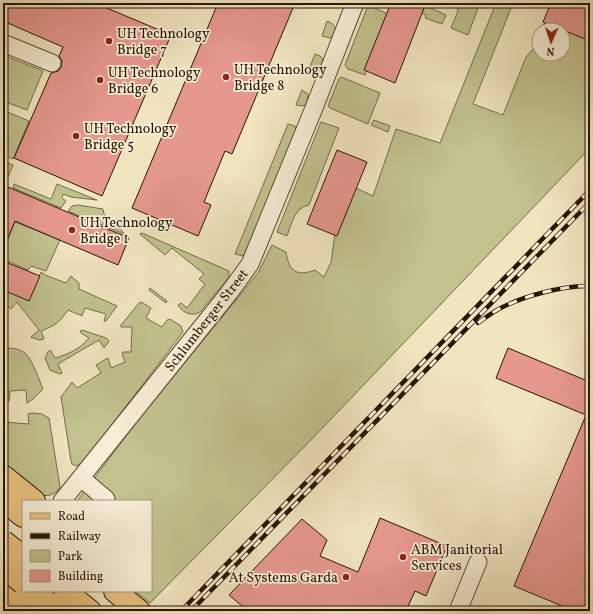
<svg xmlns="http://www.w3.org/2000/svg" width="593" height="614" viewBox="0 0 593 614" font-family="Vollkorn,serif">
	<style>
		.green { fill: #c1c28e; stroke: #746c49 }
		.building { fill: #e6988e; stroke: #261704 }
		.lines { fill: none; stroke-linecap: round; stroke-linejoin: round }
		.minor-casing { stroke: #594a33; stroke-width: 19 }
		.major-casing { stroke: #261704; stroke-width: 24 }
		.highway-casing { stroke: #261704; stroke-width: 24 }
		.minor { stroke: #f6eed6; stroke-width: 17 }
		.major { stroke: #e8c280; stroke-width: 22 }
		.highway { stroke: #e8c280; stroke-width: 22 }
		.rail-casing { stroke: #261704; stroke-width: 4.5 }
		.rail { stroke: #f6eed6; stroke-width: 3; stroke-dasharray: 9; stroke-linecap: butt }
		.highway-bridge-casing { stroke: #261704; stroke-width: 24; stroke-linecap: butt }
		.highway-bridge { stroke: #e8c280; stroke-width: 22 }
		.poi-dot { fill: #8f2418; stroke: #f6eed6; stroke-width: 1.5 }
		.labels { text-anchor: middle; stroke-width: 3.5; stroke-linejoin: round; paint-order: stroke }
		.poi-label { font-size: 14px; fill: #261704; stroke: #f6eed6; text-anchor: start }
		.street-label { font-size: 14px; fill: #261704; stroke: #f6eed6 }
	</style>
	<rect width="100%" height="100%" fill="#f1e5c0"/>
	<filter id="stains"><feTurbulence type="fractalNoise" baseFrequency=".005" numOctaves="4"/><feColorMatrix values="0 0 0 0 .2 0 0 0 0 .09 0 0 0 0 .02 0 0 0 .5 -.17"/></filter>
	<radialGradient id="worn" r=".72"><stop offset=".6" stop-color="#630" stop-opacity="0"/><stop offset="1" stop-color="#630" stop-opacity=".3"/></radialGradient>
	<!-- green -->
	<path class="green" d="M399,3H420L446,15L442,24L425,18L426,15Z
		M455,3H480L468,35L451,28L458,11Z
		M496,3H513L473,104L503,115L526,57L537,45L539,38V54H563V30H542L545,22L590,40V148L311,440L150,603L135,591H151V501H77L139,419L258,273L272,245L286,252C289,271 296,277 315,270L324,277L331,262L335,234L356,188L373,196L396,129L440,143Z
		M370,6L388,14L365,75L348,69L345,65L367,8Z
		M327,21C336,25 337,28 333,36L330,38L322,36Z
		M315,54L320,56L323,59L319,73L313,74L308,72Z
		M3,55L43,71L27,110L3,101Z
		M341,77L380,93L368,124L330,108L328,106L339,79Z
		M302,90L308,94L307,103L304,106L296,105Z
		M5,111L29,121L13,159L3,155V117Z
		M374,120L390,126L388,132L371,125Z
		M321,122L339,128L309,205C294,208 292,223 287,236L277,232Z
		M288,124L295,126L296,131L256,232L243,256L235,254Z
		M3,161L13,165L3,189Z
		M14,184L51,199L57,184L97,200L71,197L63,194L62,198L66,201L61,208L13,188Z
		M78,205L103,209L104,214L126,235L68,211L72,206Z
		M15,222L60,240L46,271L31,266L28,270L3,259V251Z
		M142,233L229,271V277L200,312C192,317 183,313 178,305L181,303L187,308L205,284L199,279L204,274L172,248L165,255L140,234Z
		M41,272L45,275L66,283L71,276L79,283V289L117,306L106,321H104L106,314L85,308L82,316L68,310C60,322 56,325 41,331L44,339L39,340L31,337L39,330L17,302L11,309L3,302L5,290L29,300Z
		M150,288L167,301L166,303L149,290Z
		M140,302L143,303L151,308L146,318L162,327L167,320L170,319L181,326L183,332L83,462L76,466L72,464L71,461L61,397L72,382L77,388L101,373L96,365L108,358L111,368L125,362L122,354L123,352H131L132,327H121V325Z
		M82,330L106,338L109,341L104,348L99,340L58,364L62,373L60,374L50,370L45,358L48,352L50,350L55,358C69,354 80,349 89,338L81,333L80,331Z
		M3,348C9,348 16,348 22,351C32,356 38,378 43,389L33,399L27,403L26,390L10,391L9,401L3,399Z
		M31,413L42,414L49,418L60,487C55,496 47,497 38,494L3,467V422L29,424L28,414Z"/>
	<!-- building -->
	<path class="building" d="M3,3H95L171,35L102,196L14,158L51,73L58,71L61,67L62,61L59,56L63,47L3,21Z
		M218,3H295L232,154L225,151L204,202L211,205L198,236L132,208Z
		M391,3H426L395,83L364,70Z
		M551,3H590V41L543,22Z
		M337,150L367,162L337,236L307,224Z
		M8,187L129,238L118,265L15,221L3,250V198Z
		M3,261L40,276L29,301L3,290Z
		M508,348L590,382V611H574L514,586L586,415L496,378Z
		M380,518L447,546L426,596L415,591L406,611H248L229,595L302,519L327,540L320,556L358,572Z"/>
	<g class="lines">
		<defs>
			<path id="minor" d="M3,43L52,63
				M81,478L106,499
				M62,501L229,293L250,264L314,108L355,3
				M458,611L478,562"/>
			<path id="major" d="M3,476L34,501
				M3,500L23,516
				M115,591L139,611"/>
			<path id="highway" d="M3,591L27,611
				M33,591L58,611
				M65,591L90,611"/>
		</defs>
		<!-- minor casing -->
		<use href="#minor" class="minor-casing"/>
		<!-- major casing -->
		<use href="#major" class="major-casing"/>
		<!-- highway casing -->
		<use href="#highway" class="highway-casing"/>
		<!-- minor -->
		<use href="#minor" class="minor"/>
		<!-- major -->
		<use href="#major" class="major"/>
		<!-- highway -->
		<use href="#highway" class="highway"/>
		<defs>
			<path id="rail" d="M478,323C484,319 490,314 497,310C520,297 563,285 590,286
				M181,611L590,190
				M191,611L590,202"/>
		</defs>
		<!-- rail casing -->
		<use href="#rail" class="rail-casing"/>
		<!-- rail -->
		<use href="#rail" class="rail"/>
		<defs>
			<path id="highway-bridge" d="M3,541L23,557
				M3,566L23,583"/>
		</defs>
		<!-- highway-bridge casing -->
		<use href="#highway-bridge" class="highway-bridge-casing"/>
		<!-- highway-bridge -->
		<use href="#highway-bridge" class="highway-bridge"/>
	</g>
	<!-- markers -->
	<g class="poi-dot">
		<circle cx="109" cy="41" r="4"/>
		<circle cx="226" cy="77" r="4"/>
		<circle cx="100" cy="80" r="4"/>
		<circle cx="76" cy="136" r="4"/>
		<circle cx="72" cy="230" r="4"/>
		<circle cx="403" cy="557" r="4"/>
		<circle cx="346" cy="577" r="4"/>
	</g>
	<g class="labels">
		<!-- poi labels -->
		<g class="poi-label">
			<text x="117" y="38">UH Technology<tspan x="117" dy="16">Bridge 7</tspan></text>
			<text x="234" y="74">UH Technology<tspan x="234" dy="16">Bridge 8</tspan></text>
			<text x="108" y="77">UH Technology<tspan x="108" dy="16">Bridge 6</tspan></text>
			<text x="84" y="133">UH Technology<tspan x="84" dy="16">Bridge 5</tspan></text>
			<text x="80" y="227">UH Technology<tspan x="80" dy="16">Bridge 1</tspan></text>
			<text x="411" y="554">ABM Janitorial<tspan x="411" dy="16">Services</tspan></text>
			<text x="338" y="582" text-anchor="end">At Systems Garda</text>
		</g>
		<!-- street labels -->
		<g class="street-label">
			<text transform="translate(206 320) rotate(-52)" y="5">Schlumberger Street</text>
		</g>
	</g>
	<!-- margin -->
	<rect width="593" height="614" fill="none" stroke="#f1e5c0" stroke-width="16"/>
	<rect x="4" y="4" width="585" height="606" fill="none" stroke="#261704" stroke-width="2"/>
	<rect x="8" y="8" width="577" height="598" fill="none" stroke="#261704"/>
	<!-- legend -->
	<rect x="22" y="500" width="130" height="92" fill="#f6eed6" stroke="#a39882"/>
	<rect x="30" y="513" width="20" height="6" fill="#e8c280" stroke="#a39882"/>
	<text x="58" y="520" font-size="12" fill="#261704">Road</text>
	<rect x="30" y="533" width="20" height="6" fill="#261704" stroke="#a39882"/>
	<text x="58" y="540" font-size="12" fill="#261704">Railway</text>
	<rect x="30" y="550" width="20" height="12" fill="#c1c28e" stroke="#a39882"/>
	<text x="58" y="560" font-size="12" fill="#261704">Park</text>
	<rect x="30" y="570" width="20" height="12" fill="#e6988e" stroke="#a39882"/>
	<text x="58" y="580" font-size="12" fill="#261704">Building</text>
	<!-- north arrow -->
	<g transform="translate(551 42) rotate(183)"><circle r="19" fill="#f6eed6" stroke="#a39882"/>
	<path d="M0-3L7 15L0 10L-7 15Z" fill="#8f2418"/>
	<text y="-6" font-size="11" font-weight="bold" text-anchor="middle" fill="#261704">N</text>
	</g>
	<rect width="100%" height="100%" filter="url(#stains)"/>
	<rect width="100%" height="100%" fill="url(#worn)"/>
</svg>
